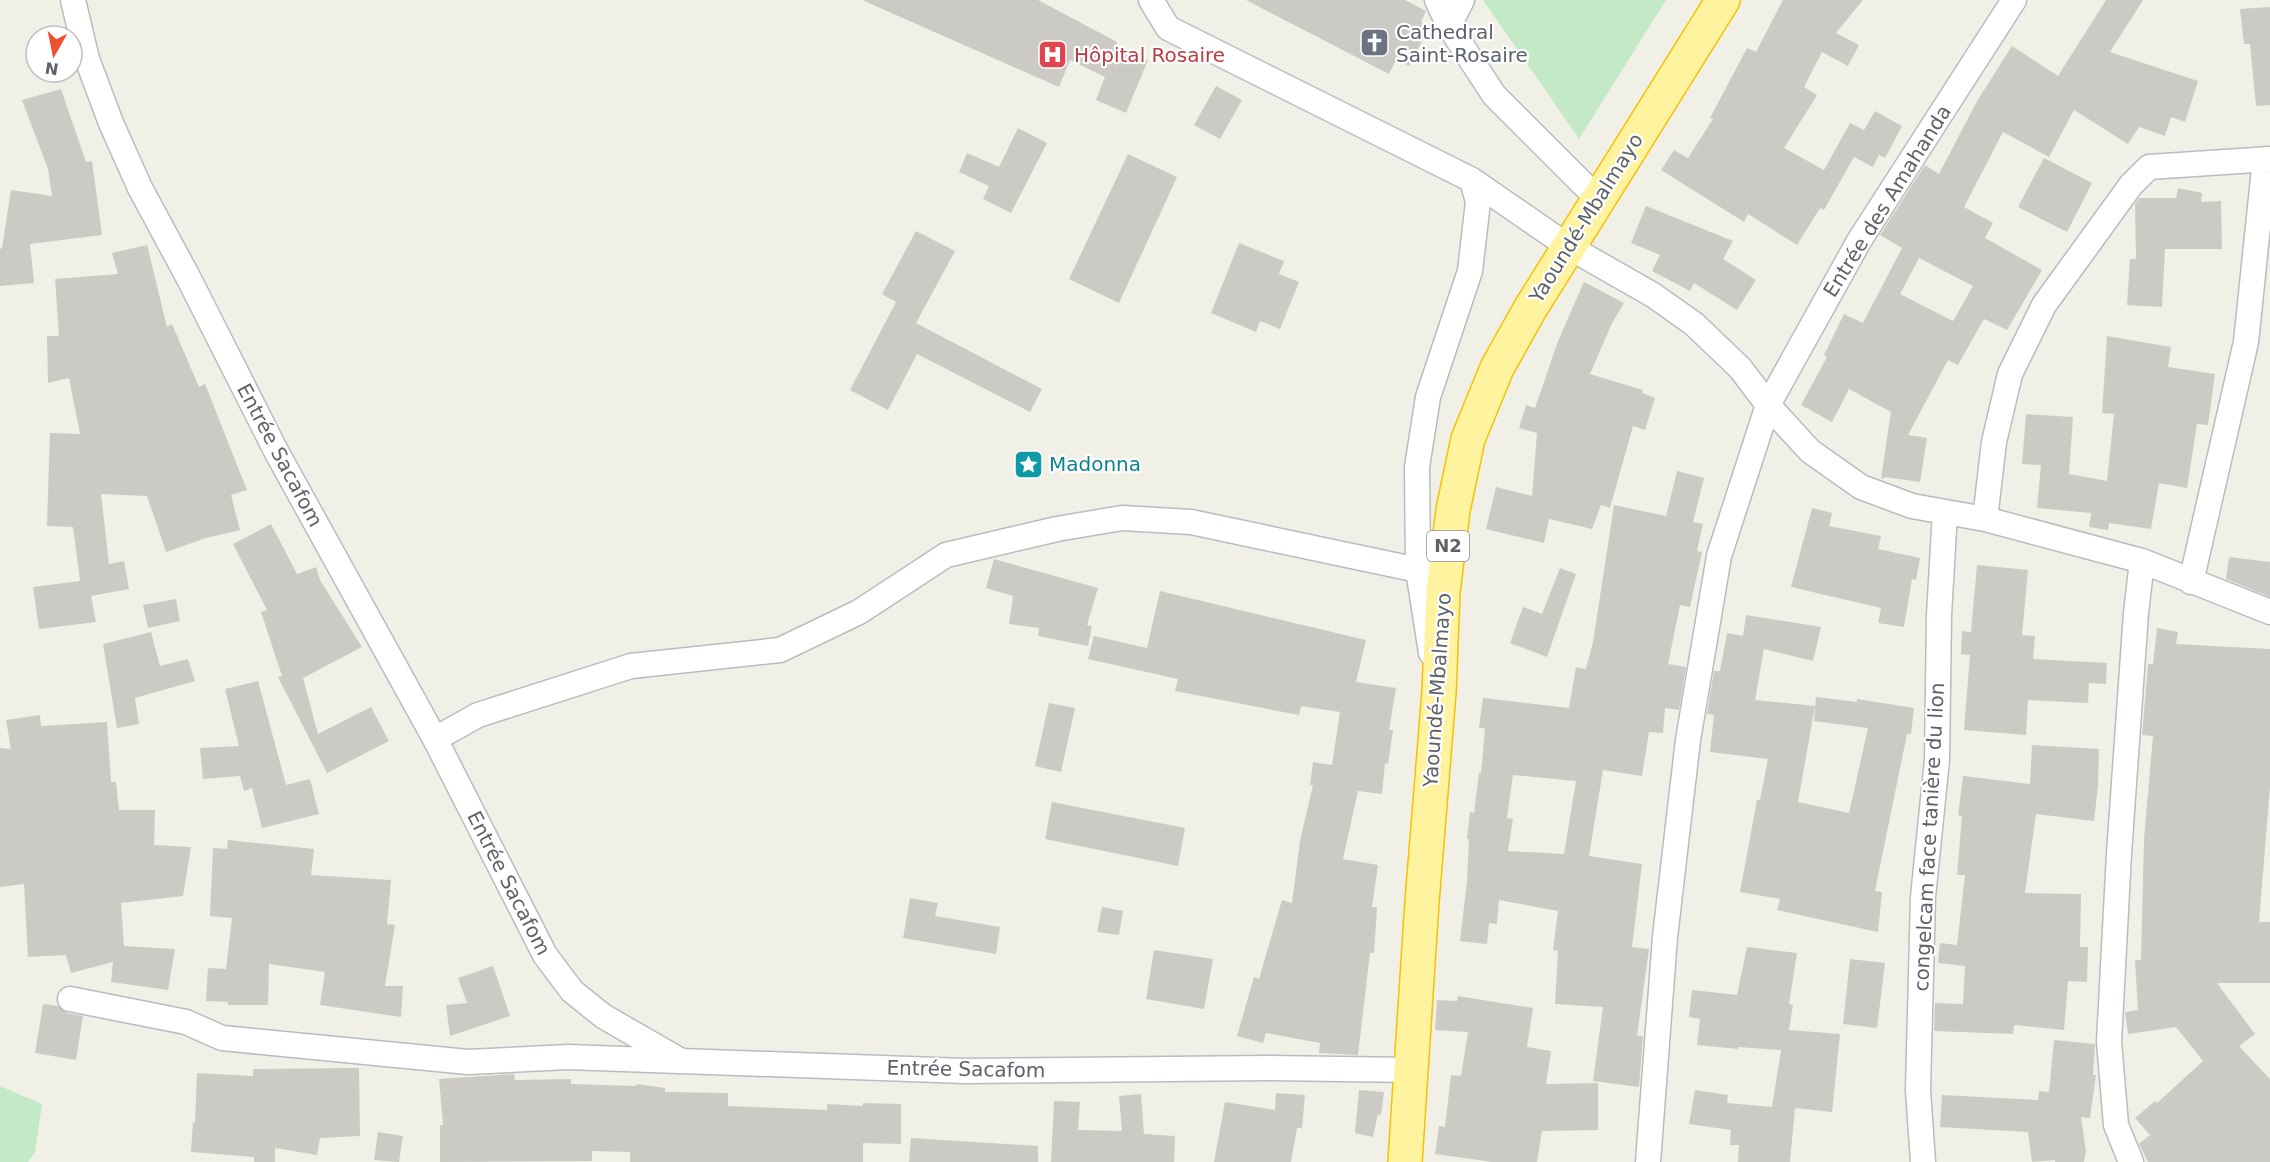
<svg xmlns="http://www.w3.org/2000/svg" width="2270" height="1162" viewBox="0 0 2270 1162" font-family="'DejaVu Sans',sans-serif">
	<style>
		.green { fill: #c3e9c6 }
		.building { fill: #cccac4; fill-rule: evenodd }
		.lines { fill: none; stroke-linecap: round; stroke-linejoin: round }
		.minor-casing { stroke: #b9bbc1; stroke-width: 27 }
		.trunk-casing { stroke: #f8c100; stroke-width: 36 }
		.minor { stroke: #fff; stroke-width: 24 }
		.trunk { stroke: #fff39f; stroke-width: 33 }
		.labels { text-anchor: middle; stroke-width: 4.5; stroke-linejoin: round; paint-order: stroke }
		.shield { fill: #fff; stroke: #8e9095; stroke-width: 1.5 }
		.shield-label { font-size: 18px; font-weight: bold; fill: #5e6168 }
		.worship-label { font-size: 20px; fill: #5b616d; stroke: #fff; text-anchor: start }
		.health-label { font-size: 20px; fill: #be3a42; stroke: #fff; text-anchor: start }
		.street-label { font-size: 20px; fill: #5e6168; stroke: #fff }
		.culture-label { font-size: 20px; fill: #0d838f; stroke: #fff; text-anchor: start }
	</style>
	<rect width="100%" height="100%" fill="#f1f0e7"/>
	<!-- green -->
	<path class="green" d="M1483,0H1666L1579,139Z
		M0,1086L42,1104L35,1152L28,1162H0Z"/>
	<!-- building -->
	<path class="building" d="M862,0H1038L1117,42L1115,47L1148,60L1126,113L1096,100L1105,77L1070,60L1059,87Z
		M1246,0H1405L1426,11L1421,22L1430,26L1409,66L1396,60L1389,74Z
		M1783,0H1863L1836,33L1859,45L1848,66L1822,52L1804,87L1817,95L1784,148L1824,170L1850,123L1864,130L1875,111L1902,126L1885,158L1879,155L1873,167L1854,157L1824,210L1820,208L1797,245L1748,214L1744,222L1661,170L1674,150L1688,158L1713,119L1710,118L1747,48L1756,52Z
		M2106,0H2143L2110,52L2198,81L2185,122L2171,117L2165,136L2139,127L2128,144L2074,110L2049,157L2003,132L1964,207L1993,223L1985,238L2042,270L2007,330L1984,319L1958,365L1948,360L1908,435L1927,438L1920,482L1885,477L1883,479L1881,478L1891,412L1849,389L1832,422L1801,405L1827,357L1824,355L1844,314L1863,323L1902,248L1880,235L1925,165L1939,174L1977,101L2012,46L2058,76ZM1919,258L1973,286L1953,321L1900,294Z
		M2270,7V105L2256,106L2250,44H2244L2240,9Z
		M1216,86L1242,100L1220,139L1194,125Z
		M61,89L86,162L92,161L102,235L30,244L34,283L0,286V249L2,248L11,190L52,196L48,169L22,100Z
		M1018,128L1047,143L1011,213L983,199L989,186L959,172L967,153L999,167Z
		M1128,154L1177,177L1119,303L1069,279Z
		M2044,158L2092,183L2067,232L2018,207Z
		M2178,188L2202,193L2201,202L2221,201L2222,249H2165L2162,307L2127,305L2130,259H2136L2135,204L2139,198H2176Z
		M1646,206L1733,241L1723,259L1756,280L1737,310L1694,283L1690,291L1652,271L1660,255L1631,243Z
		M916,231L955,251L916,323L1042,389L1030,412L917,354L888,410L850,390L896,302L882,294Z
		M1239,243L1284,261L1279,274L1299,282L1280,329L1260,321L1256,332L1211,313Z
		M147,245L167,327L172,324L199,387L205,384L247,490L231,495L240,530L206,538L166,552L147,496L101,494L109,564L124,561L129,589L91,596L96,622L39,629L33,587L80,581L73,527L47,526L50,433L80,434L69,378L48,383L47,336H59L55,279L118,274L112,253Z
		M1584,282L1624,303L1612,323L1590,374L1643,390L1642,393L1655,398L1645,430L1633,426L1610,508L1601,505L1592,529L1549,519L1544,543L1486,529L1496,487L1532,496L1537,433L1519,428L1526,405L1535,408L1558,341Z
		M2107,336L2171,347L2168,367L2215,374L2208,425L2197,424L2187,488L2159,483L2151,529L2109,523L2108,530L2089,527L2091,513L2037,508L2041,465L2022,464L2026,414L2073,417L2069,474L2107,481L2114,414L2102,413Z
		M1677,471L1704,478L1693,522L1703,524L1697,551L1702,552L1690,607L1680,605L1668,664L1686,667L1679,710L1665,708L1663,733L1649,732L1642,776L1603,770L1589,856L1642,864L1632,947L1649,949L1637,1036H1643L1639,1087L1593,1081L1603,1007L1555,1004L1558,951L1553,950L1558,911L1499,900L1497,924L1489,923L1487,944L1460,941L1467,881L1469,839H1467L1470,812L1474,813L1479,773H1481L1485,728H1479L1483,698L1569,708L1576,667L1586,669L1593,642L1614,505L1666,516ZM1513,775L1576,781L1564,854L1508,851L1513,819L1507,818Z
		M1812,508L1832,513L1829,526L1881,536L1878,549L1920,558L1916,580L1912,579L1904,627L1878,623L1881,608L1791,587Z
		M271,524L297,574L316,567L320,580L362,647L303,678L318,734L371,707L389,741L327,773L278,677L282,676L261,612L267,610L233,544Z
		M2229,557L2270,562V597L2226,579Z
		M994,559L1098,588L1087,625L1092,626L1088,646L1038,636L1039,628L1009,624L1013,596L986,588Z
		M1977,565L2028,570L2022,635L2035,636L2033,659L2107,663L2106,684L2089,683L2088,703L2028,700L2026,735L1964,730L1970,655L1961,654L1962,631L1971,632Z
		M1560,568L1576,574L1547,657L1510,643L1523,607L1542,614Z
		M1160,591L1366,640L1356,682L1396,688L1389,730H1393L1388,764L1385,763L1382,794L1358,791L1343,859L1378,865L1372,907H1377L1374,953H1370L1358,1055L1319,1053L1320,1043L1266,1033L1263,1043L1237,1036L1254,977L1259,979L1282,900L1292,903L1300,841L1313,785H1310L1313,762L1332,765L1340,712L1301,706L1299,715L1175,691L1178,679L1088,659L1094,636L1147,648Z
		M176,599L180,621L148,628L143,605Z
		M1746,615L1821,627L1813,661L1764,649L1755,700L1815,706L1798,802L1849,813L1868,728L1814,721L1816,697L1857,702V699L1914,708L1911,734H1907L1875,891L1882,892L1878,932L1777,910L1780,899L1740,892L1757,800H1760L1768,759L1710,752L1714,715L1707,714L1714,671H1720L1727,633L1743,636Z
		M2157,628L2178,632L2176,644L2270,649V787L2259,922H2270V983H2217L2255,1034L2239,1046L2270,1079V1162H2148L2139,1144L2150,1135L2135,1118L2155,1101L2157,1103L2203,1061L2176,1027L2128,1034L2125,1012L2138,1010L2135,960H2141L2144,839L2153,736L2142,735L2148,664H2153Z
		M151,632L160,666L188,659L195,681L135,698L139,724L117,728L103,644Z
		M258,681L286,785L310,779L319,814L262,828L252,788L244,791L240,776L203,779L200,748L239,746L225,689Z
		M1049,703L1075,708L1061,772L1035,766Z
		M40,715L41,726L107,722L111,782H116L119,810H155L154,845L191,847L183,896L121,903L124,946L175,949L168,990L111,982L113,962L71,973L66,955L28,957L24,884L0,887V748L11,749L6,720Z
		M2032,745L2099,749L2098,786L2094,821L2036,814L2025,893L2081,894L2080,947H2088L2087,982L2068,981L2064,1030L2014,1025L2013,1034L1934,1031L1935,1003L1963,1004L1965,966L1938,963L1940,943L1957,945L1965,875H1957L1962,816L1958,815L1963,776L2030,784Z
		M1052,802L1185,828L1178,866L1045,839Z
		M228,840L314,849L311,875L391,880L387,924L395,925L385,986H403L401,1017L320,1005L325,972L269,964L268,1005H228V1002L206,1001L208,968L226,969L232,918L210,916L213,848L227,849Z
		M910,898L938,903L935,916L1000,927L996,954L903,938Z
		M1102,907L1123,911L1119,935L1097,932Z
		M1747,947L1797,953L1789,1004L1793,1005L1789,1030L1840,1034L1832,1112L1795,1108L1790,1162H1738L1739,1145H1730L1731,1130L1689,1124L1695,1090L1728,1095L1727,1103L1772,1107L1781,1050L1738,1047V1049L1697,1045L1700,1019L1689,1017L1692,990L1737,995Z
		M1154,950L1213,959L1204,1009L1146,999Z
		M1850,959L1885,963L1877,1028L1843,1024Z
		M493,966L510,1016L450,1036L446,1005L467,1003L458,978Z
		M1458,996L1533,1008L1527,1047L1551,1051L1546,1084L1598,1083V1130L1542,1131L1537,1162H1493L1435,1154L1439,1126L1445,1127L1451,1075L1461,1076L1468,1032L1435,1030L1437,1000L1457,1001Z
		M43,1004L58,1006L67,1013L83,1016L76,1060L35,1053Z
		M2054,1040L2095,1044L2093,1075H2096L2090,1118L2081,1117L2086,1151L2084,1162H2055V1160L2032,1162L2028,1132L1940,1127L1942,1095L2038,1100L2039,1091L2049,1092Z
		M359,1068L360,1136L320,1138L317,1155L275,1148V1162H254V1157L191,1152L193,1122L195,1123L197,1073L253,1076V1069Z
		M514,1074L515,1080L571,1079V1084L636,1086L637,1084L665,1088V1092L728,1093V1106L827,1110V1104L863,1106V1103L901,1104V1144L863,1143V1162H630V1152L592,1151V1161L440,1162V1125H443L439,1079Z
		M1359,1090L1384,1092L1381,1115L1378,1114L1373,1137L1355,1133Z
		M1276,1093L1305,1095L1302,1128H1297L1291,1162H1214L1225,1102L1275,1110Z
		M1141,1094L1144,1134L1175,1136L1174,1162H1051L1054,1101L1080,1102L1078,1130L1122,1131L1119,1096Z
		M378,1132L403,1136L399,1162L374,1160Z
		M911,1138L1038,1146V1162H909Z"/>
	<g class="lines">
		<defs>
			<path id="minor" d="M73,0L87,59L111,123L140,188L188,277L276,451L435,739L545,955L572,991L603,1016L681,1061L965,1071L1269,1068L1413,1070
				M1151,0L1168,28L1472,180L1569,247L1653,295L1694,324L1740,368L1768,405L1810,451L1861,487L1912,506L1985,519L2142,561L2270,612
				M1437,0L1449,26L1494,95L1598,199
				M1449,26L1462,0
				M1985,519L1994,442L2010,374L2044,305L2131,185L2149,167L2270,159
				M2191,582L2246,342L2265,159
				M1431,653L1418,570L1417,467L1428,397L1470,271L1478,202L1472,180
				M435,739L478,715L631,666L780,650L859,612L946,555L1057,529L1122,518L1191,522L1418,570
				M70,999L186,1022L222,1038L468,1062L568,1057L679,1061
				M1648,1162L1665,937L1688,740L1719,556L1768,405L1859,241L2014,0
				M1923,1162L1918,1090L1923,897L1937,760L1939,615L1945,512
				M2131,1162L2116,1125L2109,1042L2119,854L2136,613L2142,561"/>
			<path id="trunk" d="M1405,1162L1422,902L1439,692L1443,592L1453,510L1468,439L1497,368L1530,309L1723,0"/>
		</defs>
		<!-- minor casing -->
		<use href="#minor" class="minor-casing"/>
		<!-- trunk casing -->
		<use href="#trunk" class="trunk-casing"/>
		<!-- minor -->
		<use href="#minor" class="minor"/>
		<!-- trunk -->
		<use href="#trunk" class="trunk"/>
	</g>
	<!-- icons -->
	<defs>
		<symbol id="church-square" viewBox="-11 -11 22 22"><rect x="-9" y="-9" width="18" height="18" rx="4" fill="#6b7280" stroke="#fff"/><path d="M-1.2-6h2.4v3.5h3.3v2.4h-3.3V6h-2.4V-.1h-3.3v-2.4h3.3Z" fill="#fff"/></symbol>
		<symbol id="hospital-square" viewBox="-11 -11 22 22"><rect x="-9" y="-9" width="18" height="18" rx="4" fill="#e0444e" stroke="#fff"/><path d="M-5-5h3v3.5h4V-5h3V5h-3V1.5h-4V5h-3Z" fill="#fff"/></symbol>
		<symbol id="sight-square" viewBox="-11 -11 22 22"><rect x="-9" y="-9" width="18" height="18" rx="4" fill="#0f9aa8" stroke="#fff"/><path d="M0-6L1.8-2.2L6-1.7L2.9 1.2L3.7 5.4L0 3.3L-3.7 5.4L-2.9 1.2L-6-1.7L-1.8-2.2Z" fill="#fff"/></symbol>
	</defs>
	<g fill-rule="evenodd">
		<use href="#church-square" x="1358" y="26" width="33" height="33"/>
		<use href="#hospital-square" x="1036" y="38" width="33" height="33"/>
		<use href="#sight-square" x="1012" y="448" width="33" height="33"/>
	</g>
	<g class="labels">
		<!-- shield labels -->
		<rect class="shield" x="1427" y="531" width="42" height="30" rx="4.5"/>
		<g class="shield-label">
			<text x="1448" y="552">N2</text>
		</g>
		<!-- worship labels -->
		<g class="worship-label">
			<text x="1396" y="39">Cathedral<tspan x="1396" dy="23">Saint-Rosaire</tspan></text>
		</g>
		<!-- health labels -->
		<g class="health-label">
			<text x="1074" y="62">Hôpital Rosaire</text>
		</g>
		<!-- street labels -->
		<g class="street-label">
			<text transform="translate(1887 201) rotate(-58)" y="7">Entrée des Amahanda</text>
			<text transform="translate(1586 218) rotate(-58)" y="7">Yaoundé-Mbalmayo</text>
			<text transform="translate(280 455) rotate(62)" y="7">Entrée Sacafom</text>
			<text transform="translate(1437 690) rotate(-86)" y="7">Yaoundé-Mbalmayo</text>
			<text transform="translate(1929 837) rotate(-87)" y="7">congelcam face tanière du lion</text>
			<text transform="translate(509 883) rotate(63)" y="7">Entrée Sacafom</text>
			<text transform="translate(966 1069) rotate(1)" y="7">Entrée Sacafom</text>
		</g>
		<!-- culture labels -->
		<g class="culture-label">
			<text x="1049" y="471">Madonna</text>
		</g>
	</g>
	<!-- north arrow -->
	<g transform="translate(54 54) rotate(189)"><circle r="28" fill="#ffffff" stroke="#bfc0c3" stroke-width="1.5"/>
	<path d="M0-4.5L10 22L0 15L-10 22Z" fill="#ef4f2e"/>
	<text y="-9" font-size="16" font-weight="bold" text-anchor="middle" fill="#5e6168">N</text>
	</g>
</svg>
